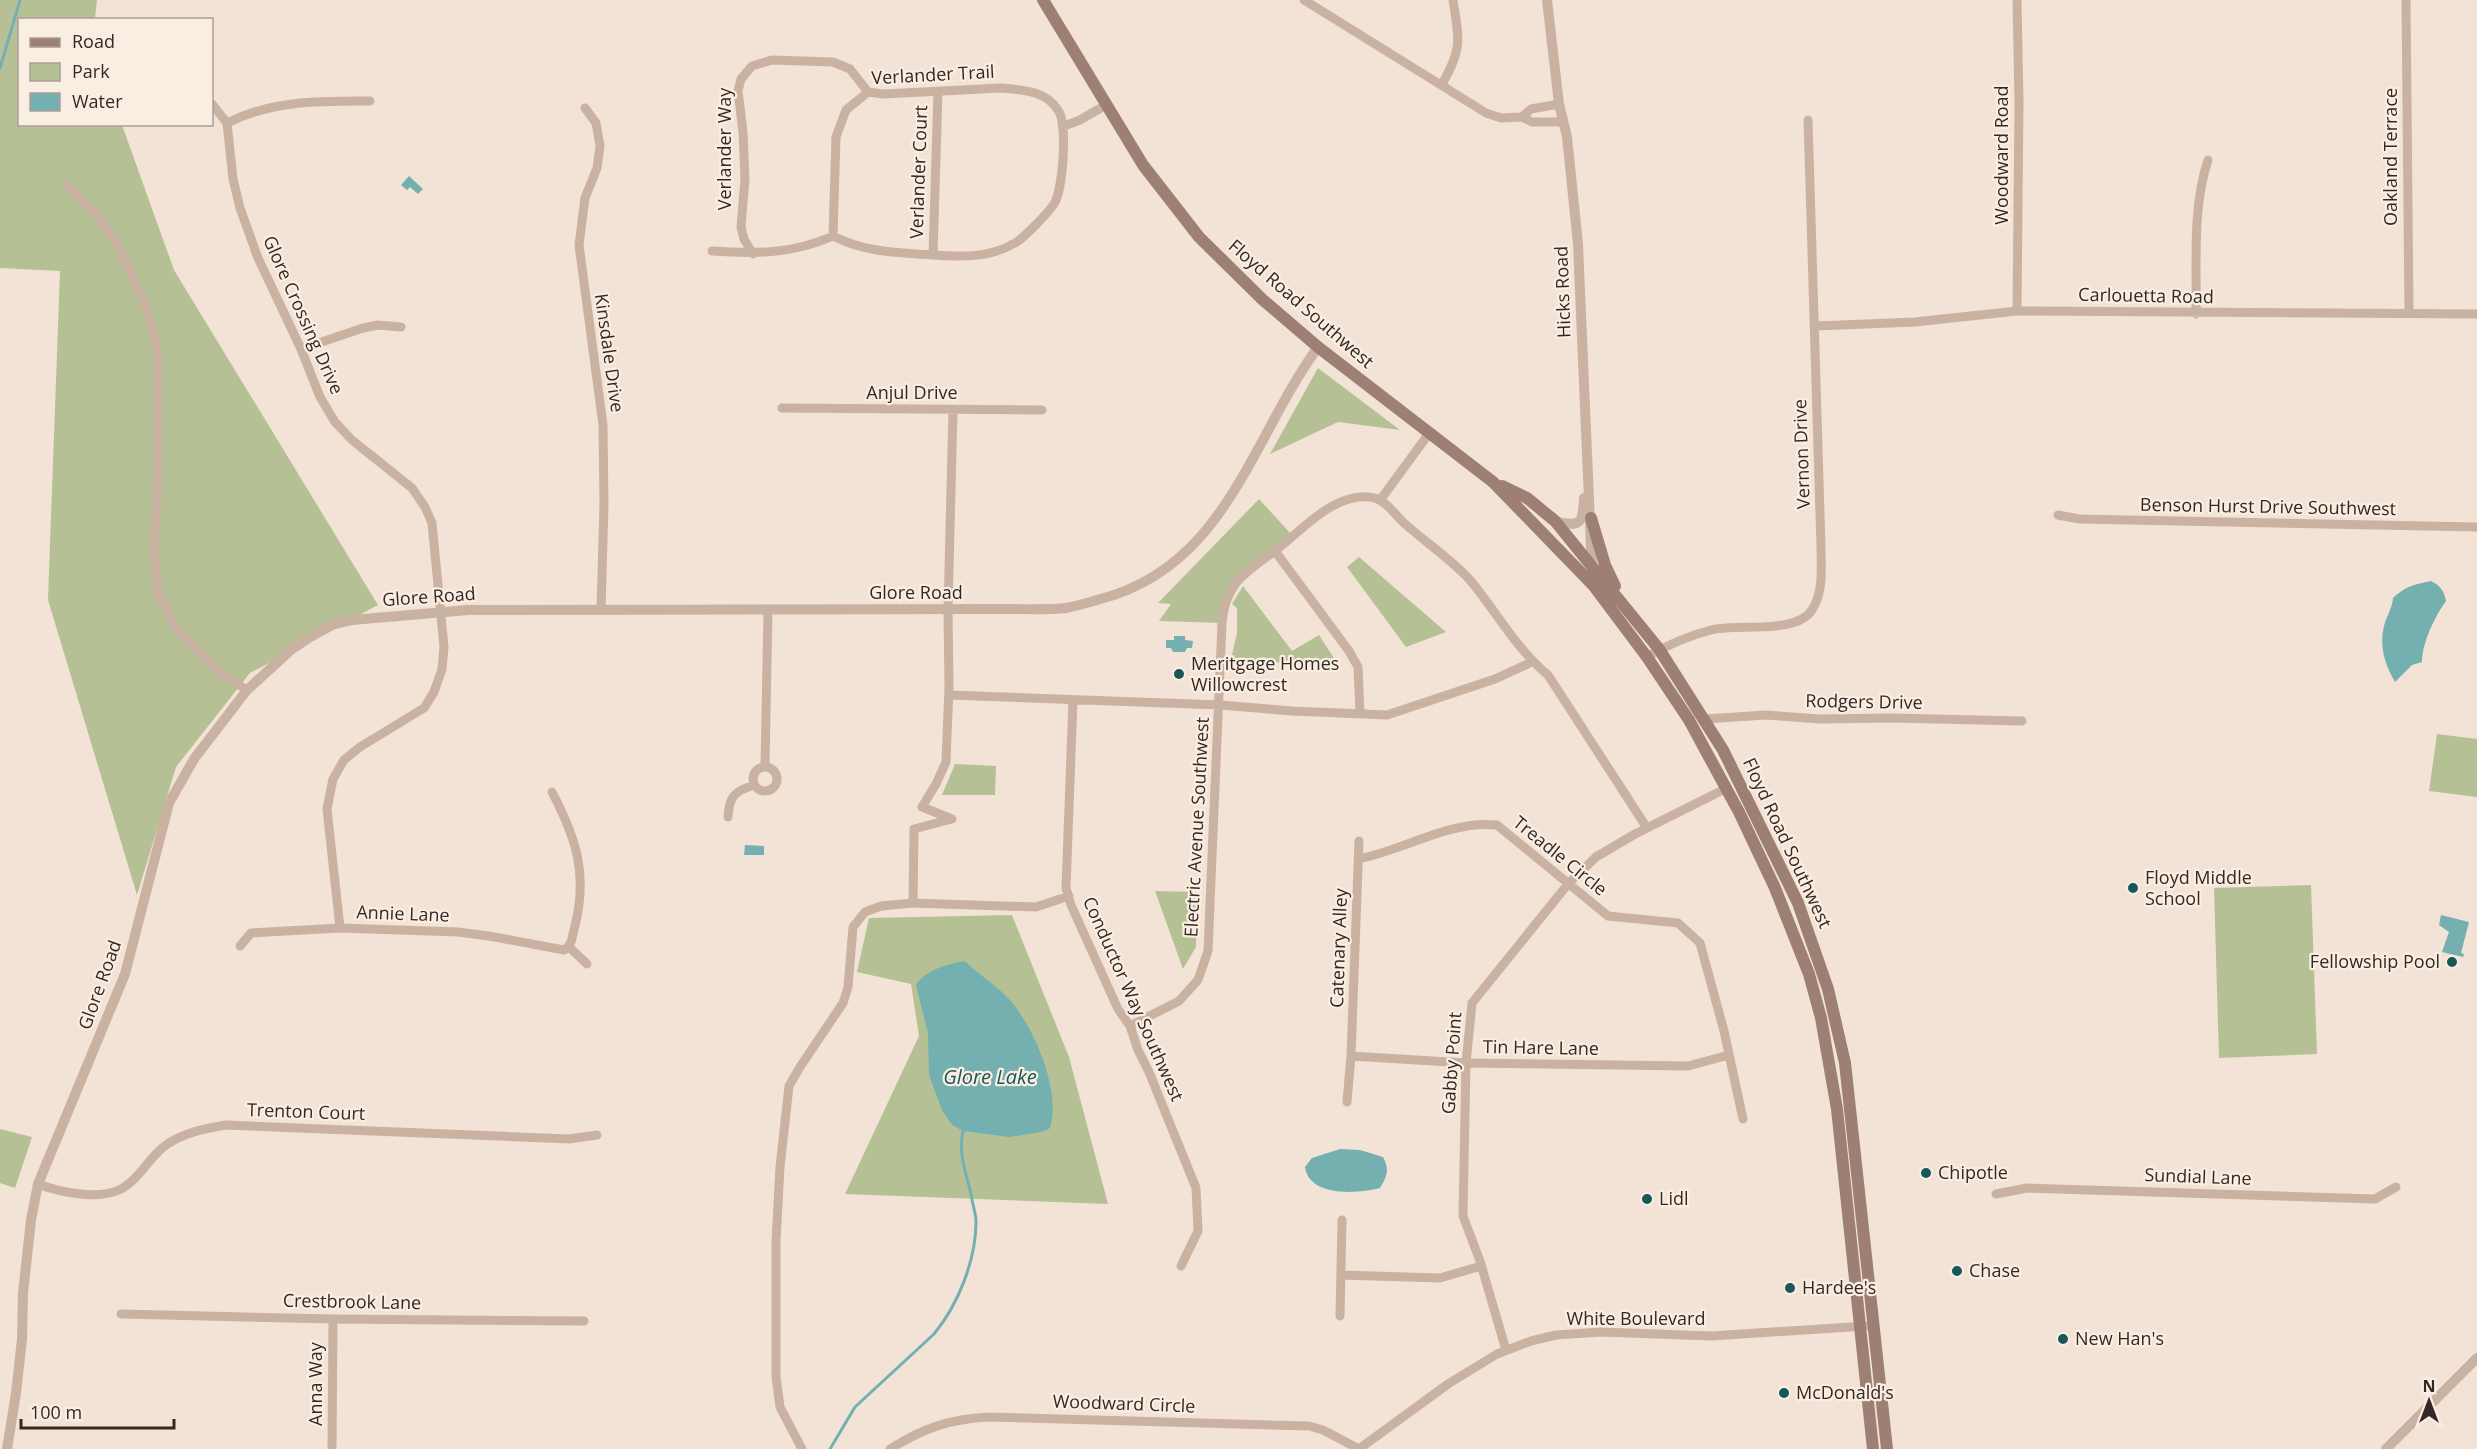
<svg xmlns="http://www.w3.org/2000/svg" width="2477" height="1449" viewBox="0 0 2477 1449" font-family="'Open Sans',sans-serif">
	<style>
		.green { fill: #b5c195 }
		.water { fill: #73b0af }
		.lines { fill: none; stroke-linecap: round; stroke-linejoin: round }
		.stream { stroke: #73b0af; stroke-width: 3 }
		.minor { stroke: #cab2a2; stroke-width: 9 }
		.tertiary { stroke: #cab2a2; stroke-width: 10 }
		.secondary { stroke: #9d8073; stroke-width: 12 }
		.poi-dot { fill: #185757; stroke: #faede2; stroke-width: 2 }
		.labels { text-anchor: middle; stroke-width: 4.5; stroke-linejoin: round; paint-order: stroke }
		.street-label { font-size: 18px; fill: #342825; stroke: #faede2 }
		.poi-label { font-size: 18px; fill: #342825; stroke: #faede2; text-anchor: start }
		.water-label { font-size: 20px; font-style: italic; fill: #185757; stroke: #faede2 }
	</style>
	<rect width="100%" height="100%" fill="#f2e3d6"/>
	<!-- green -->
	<path class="green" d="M0,0H97L95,19L20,20V124L122,125L174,270L378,605L250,673L176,767L137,895L48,600L60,271L0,268Z
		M1318,368L1400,430L1338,422L1270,454Z
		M1259,499L1292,535L1248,571L1223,605L1222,623L1159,621L1171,604L1158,603Z
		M1359,557L1446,632L1406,647L1347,567Z
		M1243,586L1292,651L1319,635L1334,658L1285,663L1231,659L1237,633V608L1232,604Z
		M2437,734L2477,739V797L2429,791Z
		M955,764L996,766L995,795H942Z
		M2311,885L2317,1054L2219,1058L2214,888Z
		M1155,891L1197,892L1196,947L1183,969Z
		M1012,915L1069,1057L1108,1204L845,1194L919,1036L911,984L857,972L869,918Z
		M0,1129L32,1137L15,1188L0,1183Z"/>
	<!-- water -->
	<path class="water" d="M409,176L423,189L418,194L410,187L407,190L401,185Z
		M2431,581C2441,586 2444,591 2446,601C2435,616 2422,643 2422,662L2412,665L2395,682C2385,664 2379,647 2384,626C2387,615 2392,609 2393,598C2404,587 2415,584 2431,581Z
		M1174,636H1185V640L1193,641L1192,648H1187L1185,652H1173L1171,648H1166V640H1174Z
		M745,845L764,846V855H744Z
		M2441,915L2469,922L2461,953L2464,954L2463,957L2442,952L2449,932L2439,925Z
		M965,961C981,977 1000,987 1014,1005C1036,1033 1061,1092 1050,1128L1042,1132L1009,1137L963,1131L952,1125L942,1110L929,1075L928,1033L916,985C924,971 949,963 965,961Z
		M1340,1149L1360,1150L1383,1157C1390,1170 1387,1176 1380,1188C1357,1194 1309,1197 1305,1167L1312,1158Z"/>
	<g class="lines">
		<!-- stream -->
		<path class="stream" d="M0,68L20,0
			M830,1449L855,1407L934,1334C958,1305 976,1260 976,1222C976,1213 972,1203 971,1194C966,1172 958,1154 963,1131"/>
		<!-- minor -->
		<path class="minor" d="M1304,0L1486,113L1501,118L1522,117L1532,122H1562
			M2017,0L2019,102L2017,311
			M2406,0L2409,313
			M1442,84C1463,48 1459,39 1453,0
			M1001,88C1022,90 1045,90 1058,110C1068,124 1063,190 1054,204C1047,214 1025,237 1015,243C984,261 951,256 917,254C887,252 860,250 833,236L836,137L846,110L868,92L883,94Z
			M212,104L227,123L233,179L240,208L258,258L301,349L320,397L335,422L352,440L412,488L425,507L432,523L444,647L442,669L434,692L424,708L360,747L344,760L333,779L327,809L340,928
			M585,108L596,123L600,146L597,168L585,198L579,245L603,425L604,505L601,609
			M1522,117L1531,109L1559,104
			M227,123C273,100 320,101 370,101
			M1064,126L1080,120L1106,105
			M66,185L95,213L119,247L147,310L158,353V479L154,554L159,595L176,629L221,674L247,690
			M712,251C755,254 793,254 833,236
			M753,254L744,239L741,227L745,179L743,132L738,91L741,79L752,66L772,60L833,62L850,69L868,92
			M933,255L938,91
			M2196,314C2197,263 2192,208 2208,160
			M1816,326L1915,322L2017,311L2477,314
			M301,349L363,328L378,325L401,327
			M782,408L1042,410
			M1381,499L1430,432
			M2058,515L2079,519L2477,527
			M1275,551L1349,651L1358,667L1360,714
			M1647,657C1667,645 1688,636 1711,630C1737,623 1796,635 1812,610C1824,591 1821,568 1821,547L1808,120
			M949,695L1220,705L1292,711L1387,715L1495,679L1532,662
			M1073,700L1066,888L1071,905L1118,1009L1130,1026L1138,1050L1149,1072L1196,1188L1198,1231L1181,1266
			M1705,719L1766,715L1820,719L1892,718L2022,721
			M765,766L768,611
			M753 779a12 12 0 1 1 24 0a12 12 0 1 1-24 0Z
			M728,817C729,796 735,791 754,785
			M1358,859C1405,850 1449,820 1497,825L1608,916L1678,923L1700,943L1724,1031L1743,1119
			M913,903L914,829L952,819L922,807L936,784L946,762L949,687L948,610L953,410
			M240,946L251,933L340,928L458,932L489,936L564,950C573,945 572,935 575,926C588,874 576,838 552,792
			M569,947L587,964
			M1130,1026L1179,1001L1198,980L1208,951L1222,623C1226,575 1255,569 1287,541C1310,522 1337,494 1369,497C1385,498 1393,513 1404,523C1425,542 1451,559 1470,580C1496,611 1516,649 1548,675L1647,828
			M1351,1056L1466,1063L1688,1066L1729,1055
			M1347,1102L1351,1056L1359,841
			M38,1184C59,1192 97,1200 119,1190C133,1184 145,1166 155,1155C172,1135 201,1129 226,1125L569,1139L597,1135
			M1996,1194L2027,1188L2375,1199L2396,1187
			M1341,1275L1440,1278L1481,1266
			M121,1314L333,1319L584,1321
			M1340,1316L1342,1220
			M1506,1350L1480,1261L1463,1216L1466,1063L1472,1003L1568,884L1596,857L1635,834L1727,788
			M332,1449L333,1319
			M802,1449L780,1407L776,1377V1241L780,1167L789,1086L800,1067L843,1003L848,987L853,927L865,912L881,906L913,903L1036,907L1069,896
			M890,1449C924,1428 949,1419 989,1417L1309,1426L1323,1430L1359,1449
			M1359,1449L1448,1384L1497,1354L1531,1341L1556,1335L1601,1332L1711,1336L1866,1326"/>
		<!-- tertiary -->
		<path class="tertiary" d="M1547,0L1559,104L1567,137L1578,244L1592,570
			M1555,521C1581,528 1583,523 1584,498
			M7,1449L16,1393L22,1339L23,1293L31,1220L38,1184L125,974L169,803L194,759L247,690L292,649L310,637L332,625L352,620L468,610L1006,609C1026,609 1046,610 1066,608C1076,606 1087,603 1097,600C1225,569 1250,441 1318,347
			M2386,1449L2477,1358"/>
		<!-- secondary -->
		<path class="secondary" d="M1043,0L1143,165L1199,237L1263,300L1318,347L1493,482L1593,585L1647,657L1689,720L1739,812L1775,888L1809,974L1821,1018L1837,1109L1873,1449
			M1502,486L1527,498L1555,521L1659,649L1723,750L1798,903L1828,989L1845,1063L1887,1449
			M1591,518L1605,565L1615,586"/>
	</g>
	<!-- markers -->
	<g class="poi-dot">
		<circle cx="1179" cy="674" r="6"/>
		<circle cx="2133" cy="888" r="6"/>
		<circle cx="2452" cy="962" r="6"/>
		<circle cx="1926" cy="1173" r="6"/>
		<circle cx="1647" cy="1199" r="6"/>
		<circle cx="1957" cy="1271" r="6"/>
		<circle cx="1790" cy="1288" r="6"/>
		<circle cx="2063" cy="1339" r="6"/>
		<circle cx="1784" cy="1393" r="6"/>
	</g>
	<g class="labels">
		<!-- street labels -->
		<g class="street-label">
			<text transform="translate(933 75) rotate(-3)" y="6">Verlander Trail</text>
			<text transform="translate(725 149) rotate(-90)" y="6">Verlander Way</text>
			<text transform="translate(2002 155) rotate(-90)" y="6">Woodward Road</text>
			<text transform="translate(2391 157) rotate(-90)" y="6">Oakland Terrace</text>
			<text transform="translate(919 172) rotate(-88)" y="6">Verlander Court</text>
			<text transform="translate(1563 292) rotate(-92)" y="6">Hicks Road</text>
			<text transform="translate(2146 296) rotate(1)" y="6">Carlouetta Road</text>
			<text transform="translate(1301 304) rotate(41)" y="6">Floyd Road Southwest</text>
			<text transform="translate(303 315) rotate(66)" y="6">Glore Crossing Drive</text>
			<text transform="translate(609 353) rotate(82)" y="6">Kinsdale Drive</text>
			<text x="912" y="399">Anjul Drive</text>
			<text transform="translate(1802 454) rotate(-92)" y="6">Vernon Drive</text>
			<text transform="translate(2268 507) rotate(1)" y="6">Benson Hurst Drive Southwest</text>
			<text x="916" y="599">Glore Road</text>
			<text transform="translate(429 597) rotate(-4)" y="6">Glore Road</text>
			<text transform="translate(1864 702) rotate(1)" y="6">Rodgers Drive</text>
			<text transform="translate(1197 827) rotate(-87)" y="6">Electric Avenue Southwest</text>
			<text transform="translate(1787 843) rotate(65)" y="6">Floyd Road Southwest</text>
			<text transform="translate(1560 856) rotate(39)" y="6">Treadle Circle</text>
			<text transform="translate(403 914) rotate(2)" y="6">Annie Lane</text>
			<text transform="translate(1339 948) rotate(-88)" y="6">Catenary Alley</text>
			<text transform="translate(100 985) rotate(-70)" y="6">Glore Road</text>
			<text transform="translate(1133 999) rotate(66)" y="6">Conductor Way Southwest</text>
			<text transform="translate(1541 1048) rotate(1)" y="6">Tin Hare Lane</text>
			<text transform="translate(1452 1063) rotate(-86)" y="6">Gabby Point</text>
			<text transform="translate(306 1112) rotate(2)" y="6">Trenton Court</text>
			<text transform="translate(2198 1177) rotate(2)" y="6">Sundial Lane</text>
			<text transform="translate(352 1302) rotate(1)" y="6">Crestbrook Lane</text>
			<text x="1636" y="1325">White Boulevard</text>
			<text transform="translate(316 1384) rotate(-90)" y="6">Anna Way</text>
			<text transform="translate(1124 1404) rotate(2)" y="6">Woodward Circle</text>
		</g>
		<!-- poi labels -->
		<g class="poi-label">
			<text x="1191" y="670">Meritgage Homes<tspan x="1191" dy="21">Willowcrest</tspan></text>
			<text x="2145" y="884">Floyd Middle<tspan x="2145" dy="21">School</tspan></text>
			<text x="2440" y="968" text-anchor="end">Fellowship Pool</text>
			<text x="1938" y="1179">Chipotle</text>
			<text x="1659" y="1205">Lidl</text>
			<text x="1969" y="1277">Chase</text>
			<text x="1802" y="1294">Hardee's</text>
			<text x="2075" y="1345">New Han's</text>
			<text x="1796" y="1399">McDonald's</text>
		</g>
		<!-- water labels -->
		<g class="water-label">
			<text x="990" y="1084">Glore Lake</text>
		</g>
	</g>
	<!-- legend -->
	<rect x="18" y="18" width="195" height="108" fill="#faede2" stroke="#ab9e96" stroke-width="1.5"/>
	<rect x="30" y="38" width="30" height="9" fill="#9d8073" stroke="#ab9e96" stroke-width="1.5"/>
	<text x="72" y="48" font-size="18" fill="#342825">Road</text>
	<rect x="30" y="63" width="30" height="18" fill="#b5c195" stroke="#ab9e96" stroke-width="1.5"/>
	<text x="72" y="78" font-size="18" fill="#342825">Park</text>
	<rect x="30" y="93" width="30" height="18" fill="#73b0af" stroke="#ab9e96" stroke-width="1.5"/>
	<text x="72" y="108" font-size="18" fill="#342825">Water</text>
	<!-- north arrow -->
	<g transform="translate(2429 1401)" stroke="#faede2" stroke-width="4.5" paint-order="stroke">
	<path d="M0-4.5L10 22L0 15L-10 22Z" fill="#342825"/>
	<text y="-9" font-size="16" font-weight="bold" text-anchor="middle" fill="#342825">N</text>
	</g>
	<!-- scale -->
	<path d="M21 1419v9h153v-9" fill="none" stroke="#342825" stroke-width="3"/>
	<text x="30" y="1419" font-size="18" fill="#342825" stroke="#faede2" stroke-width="4.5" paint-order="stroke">100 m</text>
</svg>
